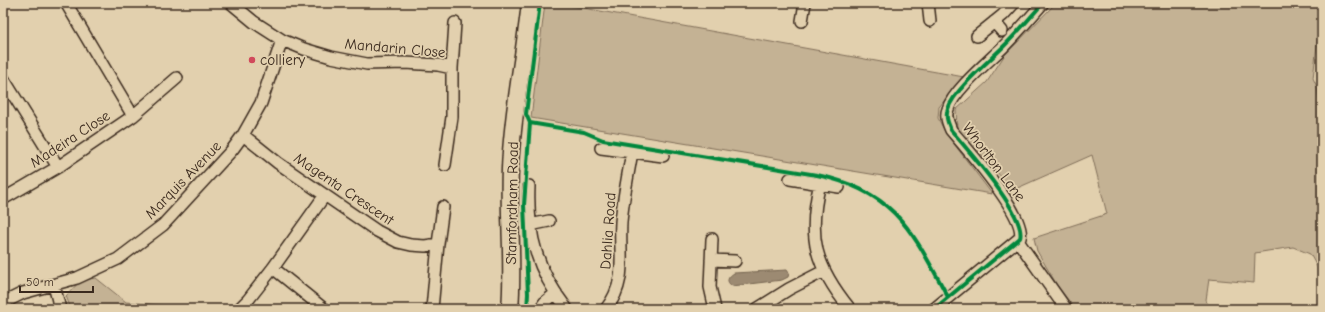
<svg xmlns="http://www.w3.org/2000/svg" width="1325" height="312" viewBox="0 0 1325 312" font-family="'Comic Neue',sans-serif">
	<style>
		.green { fill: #c4b294; stroke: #806e59 }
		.water { fill: #9c8a72; stroke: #756450 }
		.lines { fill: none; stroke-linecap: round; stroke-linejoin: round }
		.minor-casing { stroke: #3b2a1e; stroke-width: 14 }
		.secondary-casing { stroke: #3b2a1e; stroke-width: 19 }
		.minor { stroke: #e2d0ae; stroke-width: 11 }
		.secondary { stroke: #e2d0ae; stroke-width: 16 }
		.cycleway-casing { stroke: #e2d0ae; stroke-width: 6 }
		.cycleway { stroke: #00873e; stroke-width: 4 }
		.poi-dot { fill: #d1495b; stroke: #e2d0ae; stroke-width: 1.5 }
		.labels { text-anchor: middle; stroke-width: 3.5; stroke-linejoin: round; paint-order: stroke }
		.street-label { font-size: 15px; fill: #3b2a1e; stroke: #e2d0ae }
		.poi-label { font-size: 15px; fill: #3b2a1e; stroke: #e2d0ae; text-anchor: start }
	</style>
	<rect width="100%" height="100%" fill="#e2d0ae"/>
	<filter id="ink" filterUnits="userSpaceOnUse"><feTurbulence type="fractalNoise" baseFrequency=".025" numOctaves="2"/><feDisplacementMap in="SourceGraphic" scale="8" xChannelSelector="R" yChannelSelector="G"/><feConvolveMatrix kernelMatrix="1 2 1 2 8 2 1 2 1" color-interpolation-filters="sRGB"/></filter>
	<g filter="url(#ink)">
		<!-- green -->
		<path class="green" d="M545,3H556L964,77L939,107L938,118L945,132L992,194L531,118Z
			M1056,3H1322V29L1318,37L1313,78L1317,87L1322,118V276L1310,254L1293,247L1255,253L1254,283L1209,279L1206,300L1209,309H1075L1057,285L1037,251L1034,238L1107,214L1092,155L1013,190L957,128L956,110L987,82L1004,56Z
			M96,278L126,302L168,306L173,309H71L66,296L81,280Z"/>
		<!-- water -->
		<path class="water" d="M787,270L789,273L788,277L782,280L732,286C725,281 728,277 734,273Z"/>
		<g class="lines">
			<defs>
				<path id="minor" d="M66,3L133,116
					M231,3L254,22L282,40L304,49L331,57L367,64L405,63L438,65L452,68L455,23
					M928,3L930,21
					M802,21L805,3
					M994,22L1002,31
					M977,36L1003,15L1014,3
					M3,78L58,167
					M243,135L278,163L377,231L398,242L411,245L425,246L438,244L443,207
					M601,148L663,156
					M445,165L452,117V68
					M790,179L839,187
					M820,183C807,237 815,266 850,309
					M529,186C527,236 537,270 567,309
					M3,199L58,167L133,116L177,78
					M530,225L549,221
					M712,239L710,287L715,309
					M1018,241L1066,309
					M711,260L735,261
					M273,268L324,309
					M54,285L60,309
					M3,303L23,293L77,278L118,259L163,225L232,150L243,135L261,103L282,40
					M239,309L248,300L273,268L325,195
					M432,309L438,244
					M540,309L545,302L556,293
					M606,309C628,281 619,255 621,222C623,199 628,175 632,152
					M757,309L789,289L824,271
					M934,309L1020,238C1027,216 966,148 951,130C948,123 945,116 948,109C953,91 989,61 1003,47C1017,33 1030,18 1043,3"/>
				<path id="secondary" d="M510,309C514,262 508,216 510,169C512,113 524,58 530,3"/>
			</defs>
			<!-- minor casing -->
			<use href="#minor" class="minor-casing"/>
			<!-- secondary casing -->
			<use href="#secondary" class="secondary-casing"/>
			<!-- minor -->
			<use href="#minor" class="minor"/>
			<!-- secondary -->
			<use href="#secondary" class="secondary"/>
			<defs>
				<path id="cycleway" d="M530,123L584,132L603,140L817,175C896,191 913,233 948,297
					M527,309L528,294L524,205L530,123L526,114L540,3
					M934,309L1020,238C1027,216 966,148 951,130C948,123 945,116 948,109C953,91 989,61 1003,47C1017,33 1030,18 1043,3"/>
			</defs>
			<!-- cycleway casing -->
			<use href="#cycleway" class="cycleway-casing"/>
			<!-- cycleway -->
			<use href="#cycleway" class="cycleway"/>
		</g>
	</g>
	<!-- markers -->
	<circle class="poi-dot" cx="252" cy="60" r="4"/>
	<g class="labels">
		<!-- street labels -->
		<g class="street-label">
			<text transform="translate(395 48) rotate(5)" y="5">Mandarin Close</text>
			<text transform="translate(70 139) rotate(-33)" y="5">Madeira Close</text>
			<text transform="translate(994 162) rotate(53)" y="5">Whorlton Lane</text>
			<text transform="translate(183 180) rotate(-46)" y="5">Marquis Avenue</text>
			<text transform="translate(344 189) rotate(34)" y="5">Magenta Crescent</text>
			<text transform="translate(512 203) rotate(-89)" y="5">Stamfordham Road</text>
			<text transform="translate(608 231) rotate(-86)" y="5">Dahlia Road</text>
		</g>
		<!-- poi labels -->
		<g class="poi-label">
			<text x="260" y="65">colliery</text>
		</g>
	</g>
	<!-- margin -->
	<rect width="1325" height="312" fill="none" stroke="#e2d0ae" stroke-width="16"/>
	<rect x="8" y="8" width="1309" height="296" fill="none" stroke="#3b2a1e" stroke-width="1.5" filter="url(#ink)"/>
	<!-- scale -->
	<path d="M20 286v6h73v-6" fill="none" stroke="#3b2a1e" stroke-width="2"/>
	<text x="26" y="286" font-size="12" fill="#3b2a1e" stroke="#e2d0ae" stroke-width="3" paint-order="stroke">50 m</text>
</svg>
